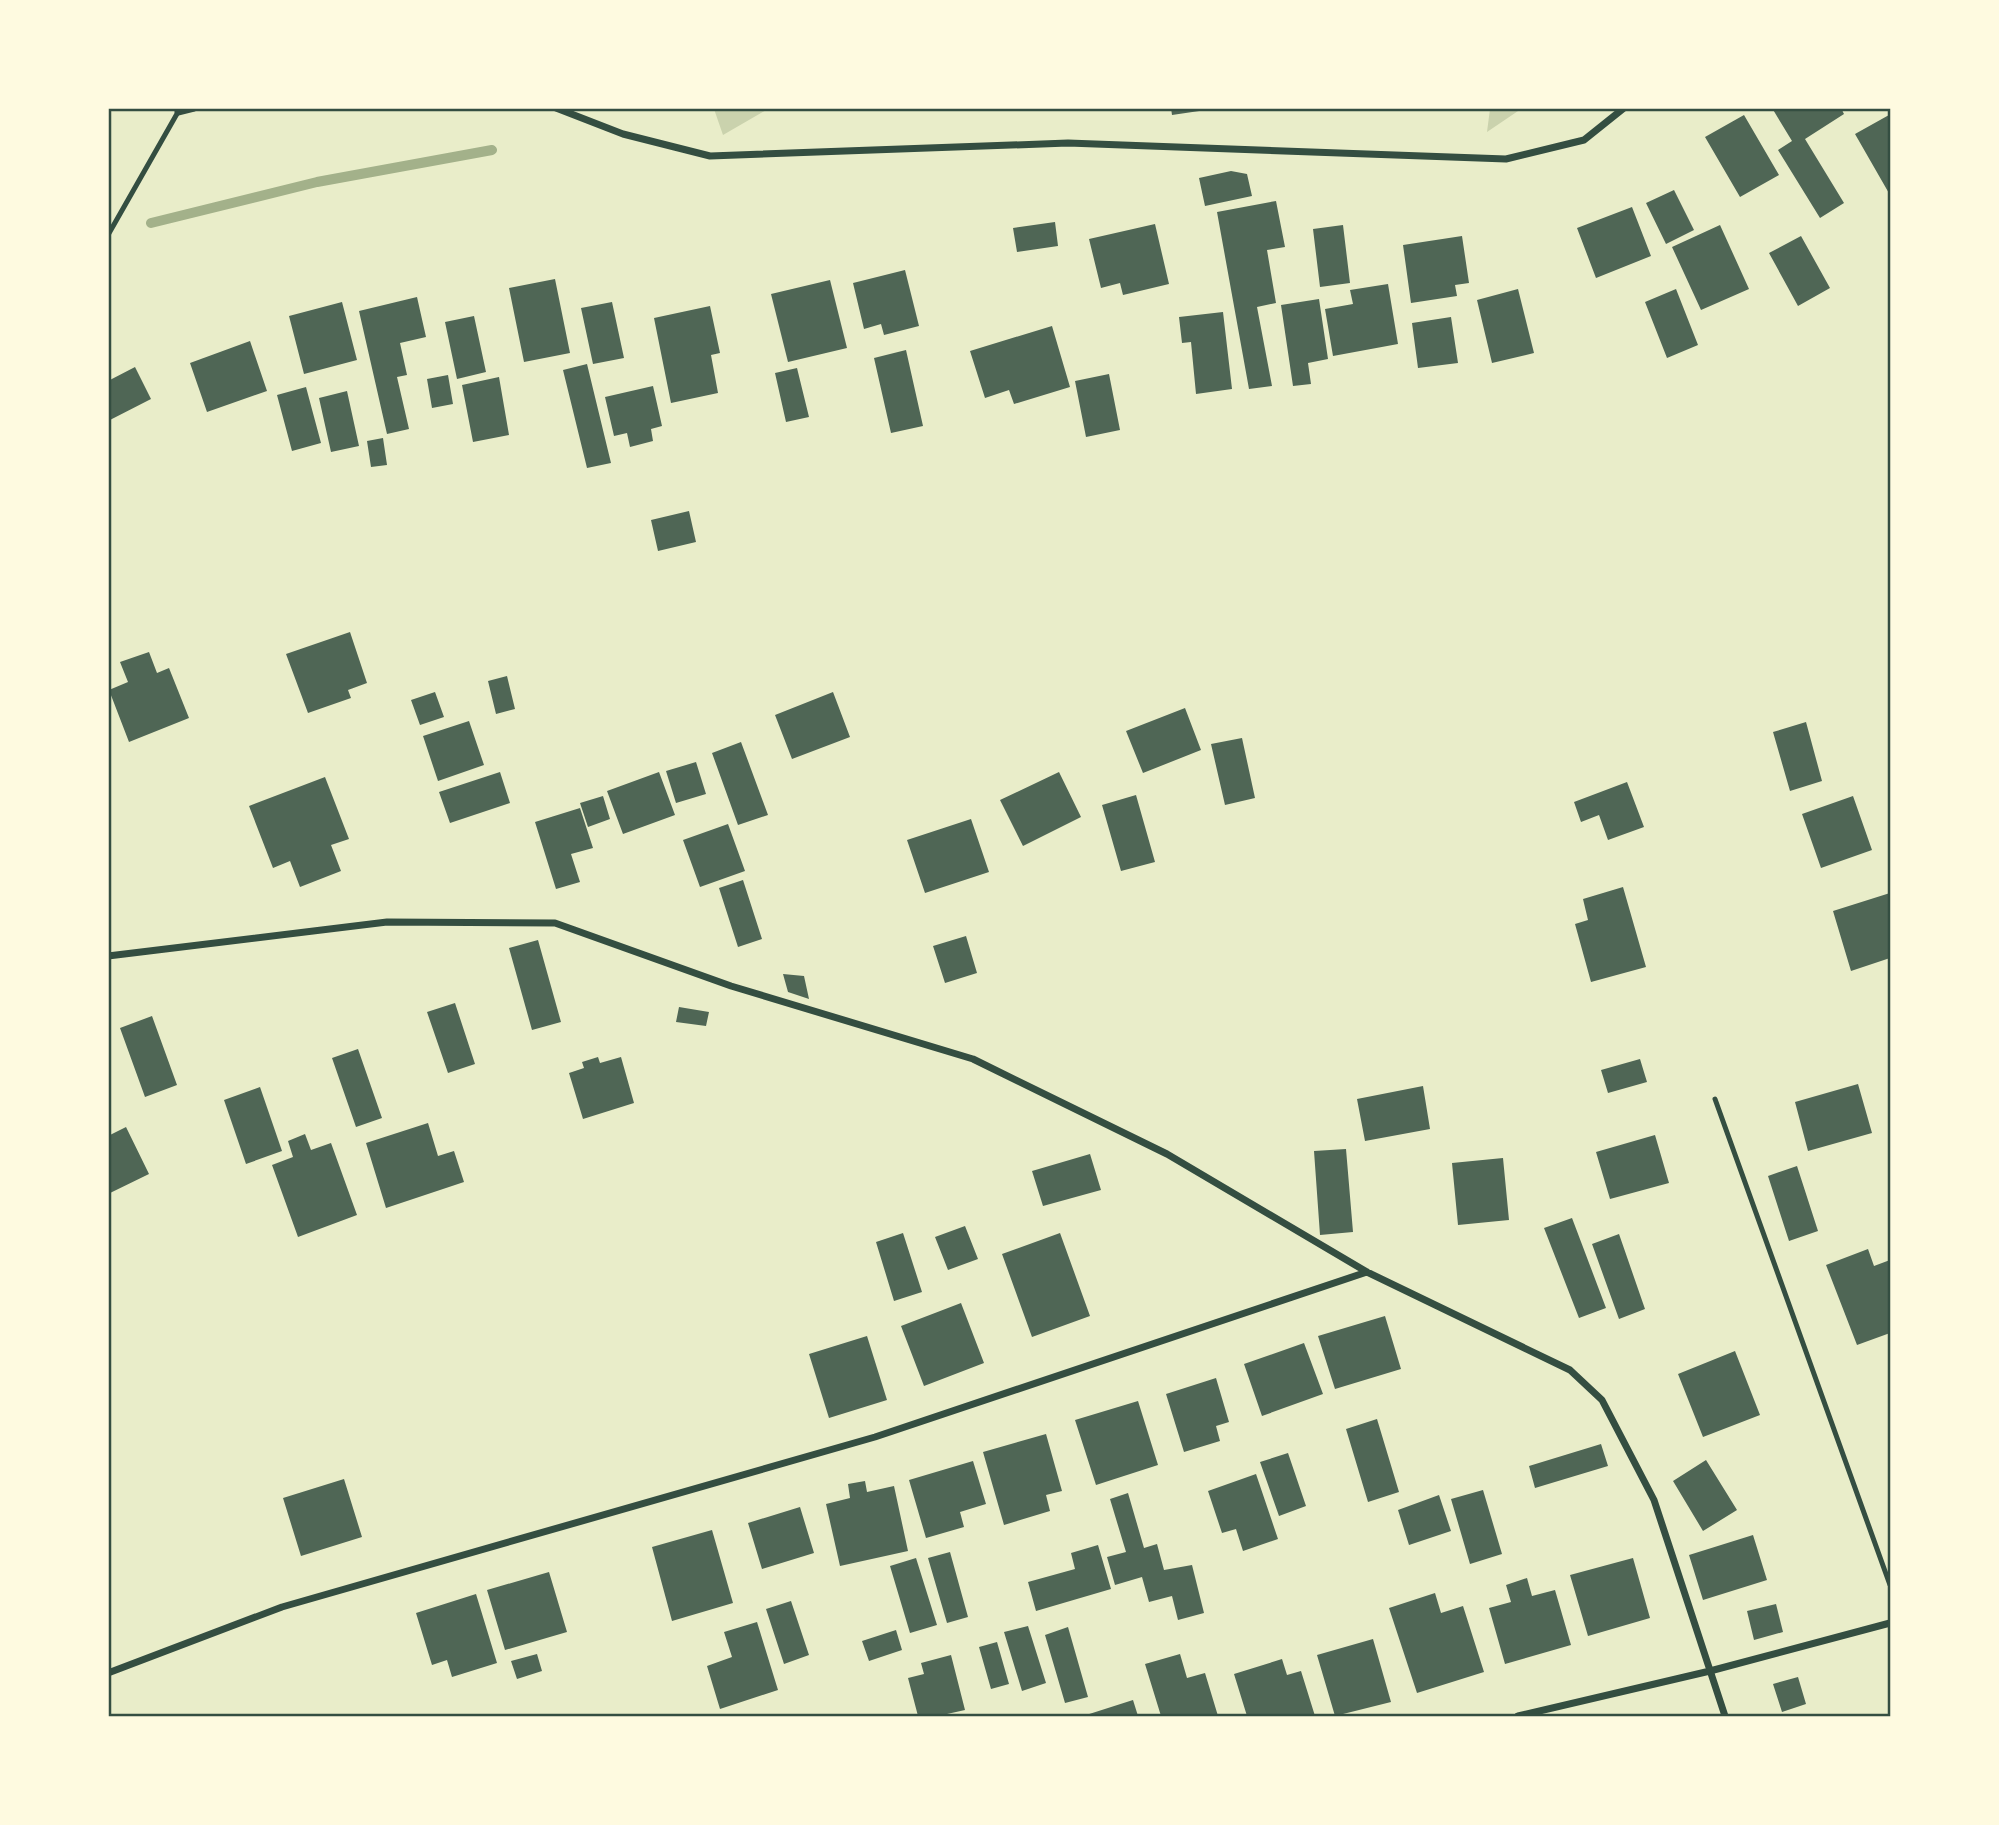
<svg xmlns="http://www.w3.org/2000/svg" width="1999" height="1825" viewBox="0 0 1999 1825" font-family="Manrope,sans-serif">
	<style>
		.green { fill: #cad2ad }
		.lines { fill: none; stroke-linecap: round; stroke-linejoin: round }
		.stream { stroke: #a3b18a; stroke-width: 10 }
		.building { fill: #4f6655 }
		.service { stroke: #344e41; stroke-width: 5 }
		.minor { stroke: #344e41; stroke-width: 7 }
		.neatline { fill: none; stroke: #344e41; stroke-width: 2.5 }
	</style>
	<rect width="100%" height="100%" fill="#e9edc9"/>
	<!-- green -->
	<path class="green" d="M714,109V108L768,109L723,135Z
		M1490,109V108L1521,109L1487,132Z"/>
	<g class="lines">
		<!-- stream -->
		<path class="stream" d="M151,223L317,182L492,150"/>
	</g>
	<!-- building -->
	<path class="building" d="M1171,108H1205L1206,110L1172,115Z
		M1772,108H1841L1844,114L1805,139L1844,203L1820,218L1778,150L1792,141Z
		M1744,115L1779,175L1740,197L1705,137Z
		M1889,115L1890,117V195L1855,134Z
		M1231,171L1247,174L1252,196L1205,206L1199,178Z
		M1674,190L1694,230L1666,244L1646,203Z
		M1276,201L1285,247L1267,250L1276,303L1257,307L1272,386L1249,389L1217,212Z
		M1632,207L1651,256L1596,278L1577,228Z
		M1055,222L1058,246L1017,252L1013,228Z
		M1155,224L1169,284L1123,295L1120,283L1101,288L1089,239Z
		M1343,225L1350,283L1320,287L1313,229Z
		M1720,225L1749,289L1701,310L1672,247Z
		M1462,236L1469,283L1455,285L1457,296L1411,303L1403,245Z
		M1801,236L1830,288L1798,306L1769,253Z
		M905,270L919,326L884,335L881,324L864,329L853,283Z
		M555,279L570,353L524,362L509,288Z
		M830,280L847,348L788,362L771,294Z
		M1388,284L1398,344L1333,356L1325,309L1353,304L1350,290Z
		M1518,289L1534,353L1492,363L1477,300Z
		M1676,289L1698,345L1667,358L1645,302Z
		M417,297L426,337L400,343L407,375L397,377L409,429L387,434L359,311Z
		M1319,299L1328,359L1308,363L1311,384L1293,386L1281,305Z
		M342,302L357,360L304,374L289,316Z
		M612,302L624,358L593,364L581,308Z
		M710,306L720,353L711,355L718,393L671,403L654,318Z
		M1223,312L1232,389L1196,394L1191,342L1182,343L1179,317Z
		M474,316L486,372L457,379L445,322Z
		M1451,317L1458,363L1418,368L1412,323Z
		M1052,326L1070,387L1014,404L1009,390L985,398L970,351Z
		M250,341L267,391L207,412L190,363Z
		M906,350L923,426L891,433L874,358Z
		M587,364L611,463L587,468L563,370Z
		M135,367L151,399L108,421V381Z
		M797,368L809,417L786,422L775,373Z
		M1109,374L1120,430L1086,437L1075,381Z
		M448,375L453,404L432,408L427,379Z
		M499,377L509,435L473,442L462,385Z
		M653,386L662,426L651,429L653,441L630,447L627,433L614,436L605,397Z
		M306,387L321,443L292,451L277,395Z
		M347,391L359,446L331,452L319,398Z
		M383,438L387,465L371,467L367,441Z
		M689,511L696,542L658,551L651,520Z
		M350,632L367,683L348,690L351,698L308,713L286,654Z
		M149,652L157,673L169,668L189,718L129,742L109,690L128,682L120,662Z
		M507,676L515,709L496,714L488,681Z
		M435,692L444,717L420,725L411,700Z
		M833,692L850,737L792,759L775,715Z
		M1185,708L1201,750L1143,773L1126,731Z
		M469,721L484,765L438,781L423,736Z
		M1806,722L1822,781L1790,791L1773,732Z
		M1242,738L1255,798L1225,805L1211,744Z
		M741,742L768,815L738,825L712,753Z
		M696,762L706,794L676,803L666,771Z
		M500,772L510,803L450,823L439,792Z
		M659,772L675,815L623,834L607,791Z
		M1059,772L1081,817L1023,846L1000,800Z
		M325,777L349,839L331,845L341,871L300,887L290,861L273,868L249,806Z
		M1627,782L1644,827L1608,840L1599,815L1581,822L1574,802Z
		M1136,795L1155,862L1121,871L1102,805Z
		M603,796L610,819L588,827L580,803Z
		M1853,796L1872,850L1821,868L1802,814Z
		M580,808L593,848L571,854L580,882L556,889L535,822Z
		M971,819L989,872L925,893L907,840Z
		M728,824L745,871L700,887L683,840Z
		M743,880L762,939L738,947L719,888Z
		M1623,887L1646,967L1591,982L1575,924L1588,920L1583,899Z
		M1890,893V958L1851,971L1833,911Z
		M966,936L977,973L945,983L933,946Z
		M538,940L561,1022L532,1030L509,948Z
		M783,974L804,976L809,999L788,992Z
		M455,1003L475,1064L448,1073L427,1012Z
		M679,1007L709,1012L706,1026L676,1022Z
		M152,1016L177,1085L145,1097L120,1028Z
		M358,1049L382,1118L356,1127L332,1058Z
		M598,1057L600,1063L621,1057L634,1103L583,1119L569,1073L584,1068L582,1062Z
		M1640,1059L1647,1082L1608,1093L1601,1070Z
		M1858,1084L1872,1133L1808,1151L1795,1102Z
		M1423,1086L1430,1129L1365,1141L1357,1099Z
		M260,1087L282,1151L246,1164L224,1100Z
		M428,1123L438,1156L454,1151L464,1182L386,1208L366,1143Z
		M126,1127L149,1174L108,1194V1136Z
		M305,1134L311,1150L331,1143L357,1215L298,1237L272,1165L293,1157L288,1141Z
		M1655,1135L1669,1183L1610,1199L1596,1152Z
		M1346,1149L1353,1232L1320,1235L1314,1151Z
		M1090,1154L1101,1190L1043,1206L1032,1171Z
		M1503,1158L1509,1220L1458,1225L1452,1163Z
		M1797,1166L1818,1231L1789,1241L1768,1176Z
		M1572,1218L1606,1308L1579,1318L1544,1228Z
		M965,1226L978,1259L948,1270L935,1237Z
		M903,1233L922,1292L894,1301L876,1242Z
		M1060,1233L1090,1316L1032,1337L1002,1254Z
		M1619,1234L1645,1309L1619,1319L1592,1244Z
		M1868,1249L1874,1266L1890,1260V1333L1857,1345L1826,1265Z
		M961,1303L984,1363L924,1386L901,1326Z
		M1385,1316L1401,1369L1335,1389L1318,1336Z
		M867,1336L887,1400L829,1418L809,1354Z
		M1304,1343L1323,1394L1262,1416L1244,1364Z
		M1735,1351L1760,1415L1703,1437L1678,1374Z
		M1216,1378L1229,1422L1216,1426L1220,1441L1184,1452L1166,1394Z
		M1138,1401L1158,1465L1096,1485L1075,1420Z
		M1377,1419L1399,1492L1368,1502L1346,1429Z
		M1046,1434L1062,1491L1046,1495L1050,1511L1004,1525L983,1452Z
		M1601,1444L1608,1466L1535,1488L1529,1466Z
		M1288,1453L1306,1506L1279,1516L1260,1462Z
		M1706,1460L1737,1510L1703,1531L1673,1481Z
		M973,1461L986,1504L960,1512L964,1527L926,1538L909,1480Z
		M1256,1474L1278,1539L1243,1551L1236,1529L1222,1533L1208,1491Z
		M344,1479L362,1537L301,1556L283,1498Z
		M865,1481L867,1492L894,1486L908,1551L840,1566L826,1504L850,1498L848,1484Z
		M1483,1490L1502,1554L1470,1564L1451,1499Z
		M1128,1493L1144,1548L1157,1544L1164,1570L1192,1565L1204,1613L1178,1620L1172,1596L1149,1602L1142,1577L1115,1585L1107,1557L1126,1552L1110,1499Z
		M1439,1495L1451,1531L1409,1545L1398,1510Z
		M800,1507L814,1553L762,1569L748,1523Z
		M712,1530L733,1603L672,1621L652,1547Z
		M1753,1535L1767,1580L1703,1600L1689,1555Z
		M1098,1545L1111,1589L1036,1611L1028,1582L1075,1569L1071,1553Z
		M950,1552L968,1617L947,1623L928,1558Z
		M916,1558L937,1625L910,1633L890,1566Z
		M1633,1558L1650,1618L1588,1636L1570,1575Z
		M549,1572L567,1632L505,1650L487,1590Z
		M1527,1578L1532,1596L1555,1590L1571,1645L1505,1664L1489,1608L1511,1602L1506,1585Z
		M1435,1593L1441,1613L1463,1606L1484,1672L1417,1693L1389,1608Z
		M476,1594L497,1663L452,1677L447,1660L432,1665L416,1613Z
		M791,1601L809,1655L784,1664L766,1609Z
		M1776,1604L1783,1632L1754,1640L1747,1611Z
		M757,1622L778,1690L720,1709L707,1666L732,1657L724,1632Z
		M1028,1626L1046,1683L1022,1691L1004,1632Z
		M1068,1627L1088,1697L1065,1703L1045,1635Z
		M896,1630L902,1650L869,1661L862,1641Z
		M1373,1639L1391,1702L1335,1716L1317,1655Z
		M997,1642L1009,1684L991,1689L979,1647Z
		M537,1654L542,1671L517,1679L511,1661Z
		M1180,1654L1187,1678L1205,1673L1218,1716H1161L1145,1664Z
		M951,1655L965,1710L938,1716H918L908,1678L924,1674L921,1663Z
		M1282,1659L1287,1675L1301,1671L1315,1716H1247L1234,1674Z
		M1798,1677L1806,1704L1782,1712L1773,1684Z
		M1133,1700L1138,1716H1083Z"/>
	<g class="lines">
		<!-- service -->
		<path class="service" d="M108,235L178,112L176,108
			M1715,1099L1890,1585"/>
		<!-- minor -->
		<path class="minor" d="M556,108L623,134L710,156L1068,143L1506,159L1584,140L1624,108
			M178,112L194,108
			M108,956L387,922L555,923L731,986L973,1059L1167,1154L1367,1272L1570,1370L1602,1400L1654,1500L1725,1716
			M108,1673L282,1607L875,1437L1367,1272
			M1518,1716L1710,1671L1890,1623"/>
	</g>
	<!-- border -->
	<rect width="1999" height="1825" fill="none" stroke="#fefae0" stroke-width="220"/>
	<rect x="110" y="110" width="1779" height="1605" class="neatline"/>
</svg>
